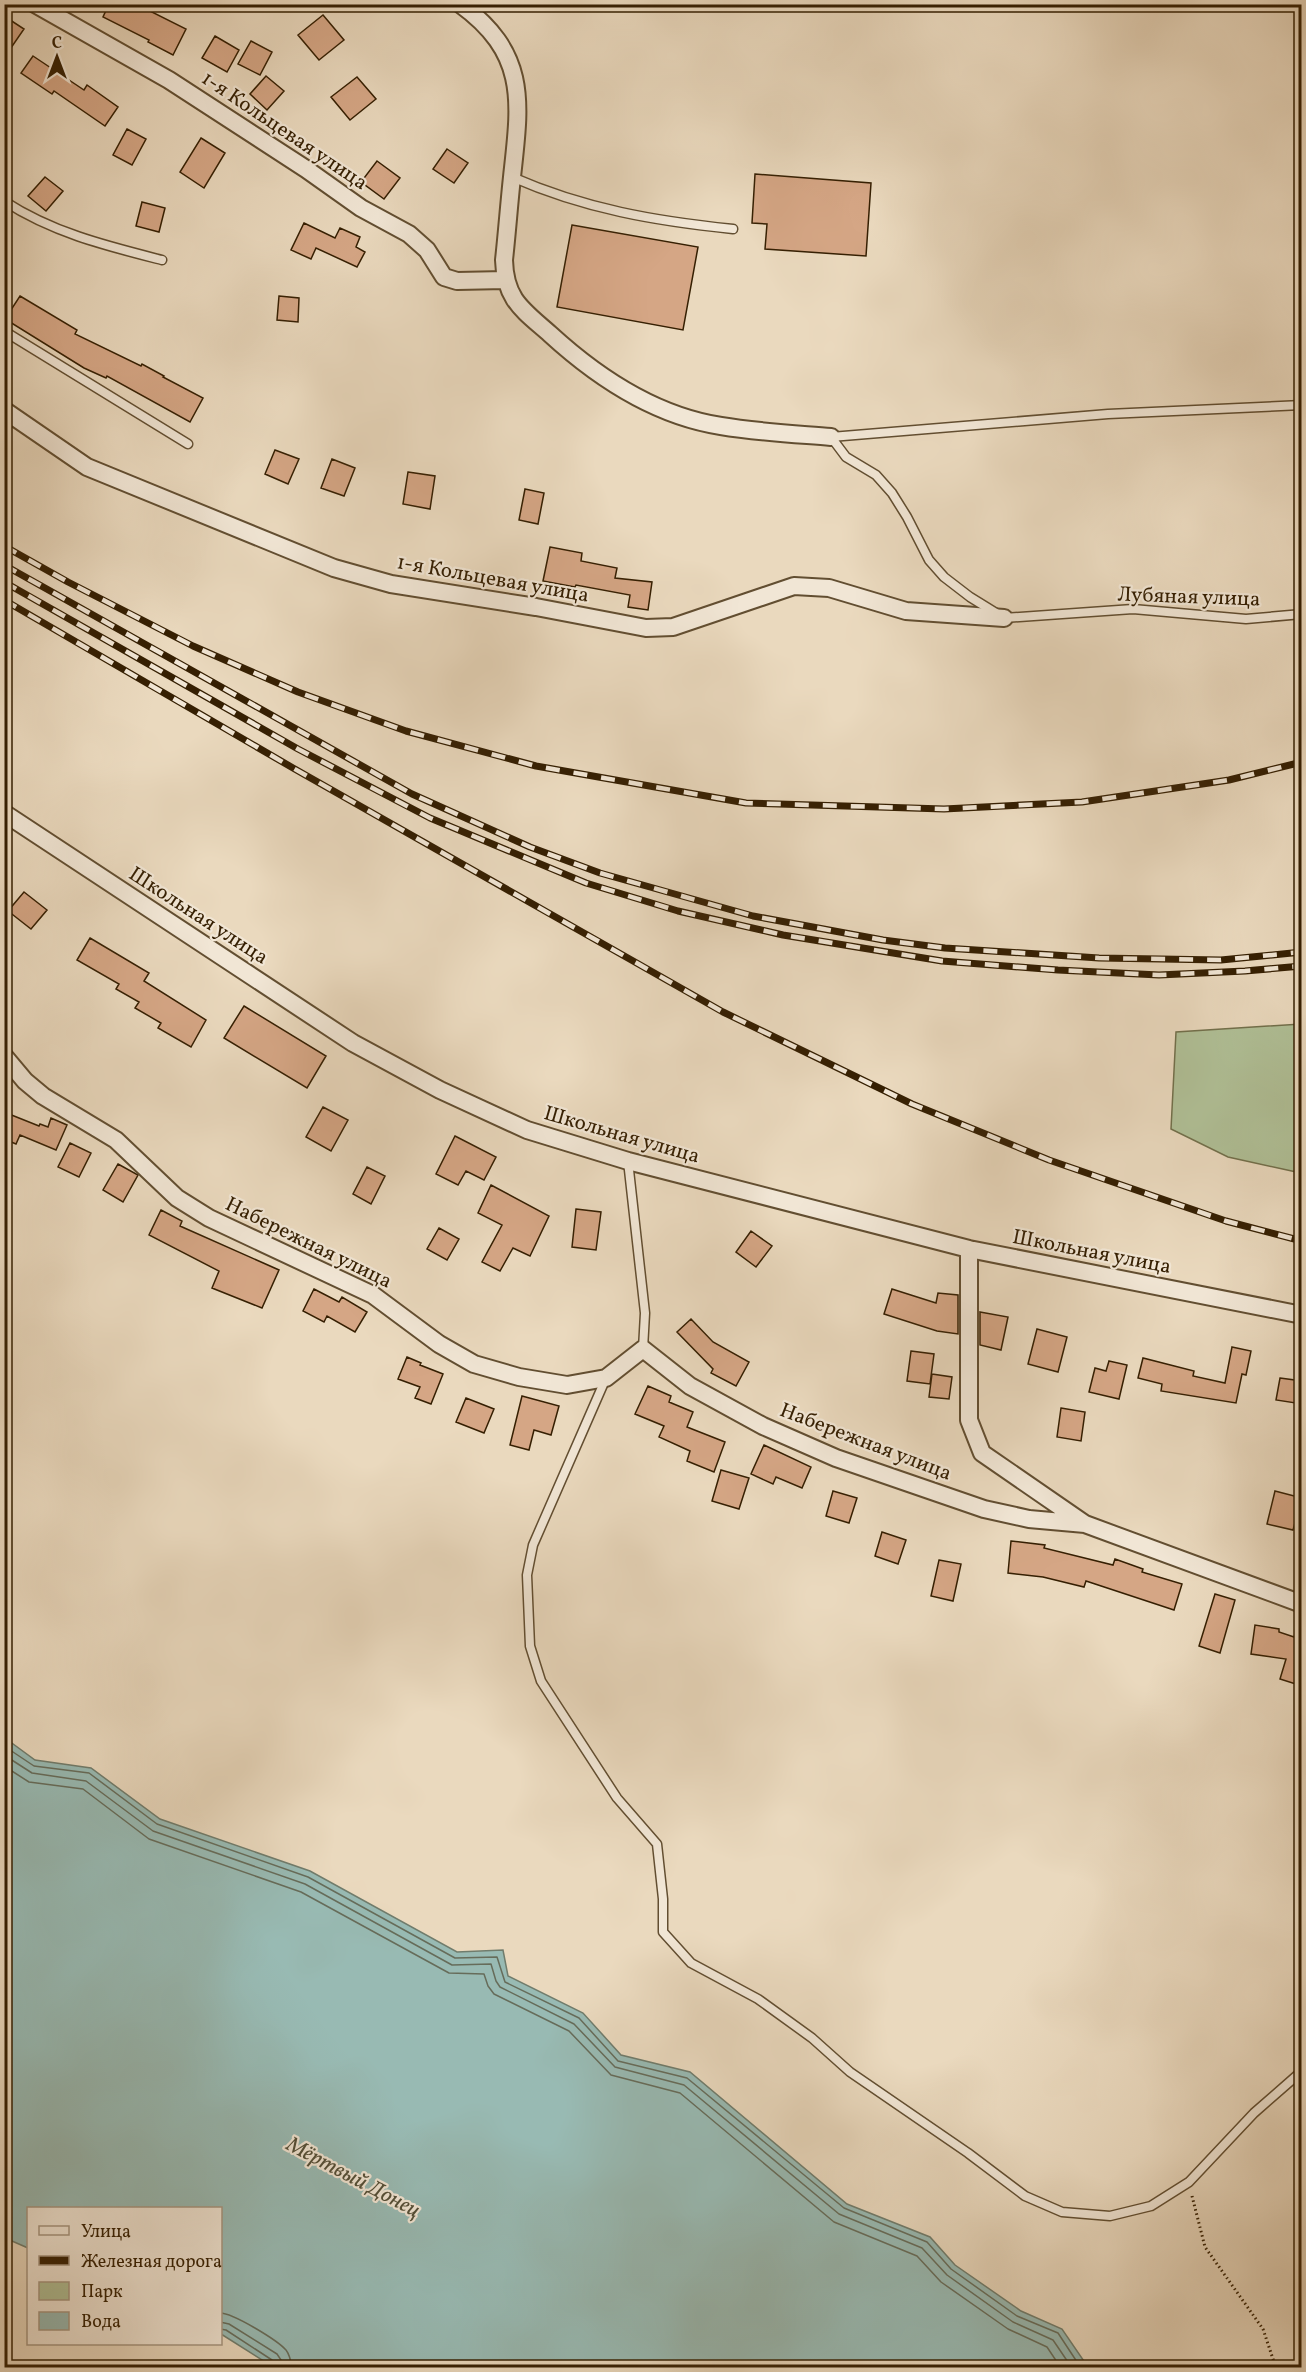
<svg xmlns="http://www.w3.org/2000/svg" width="1306" height="2372" viewBox="0 0 1306 2372" font-family="Vollkorn,serif">
	<style>
		.green { fill: #b0c097; stroke: #72704c; stroke-width: 1.5 }
		.water { fill: #98bab3; stroke: #707c6c; stroke-width: 1.5 }
		.lines { fill: none; stroke-linecap: round; stroke-linejoin: round }
		.shore { stroke: #666c5a; stroke-width: 1.5 }
		.building { fill: #d5a685; stroke: #351f02; stroke-width: 1.5 }
		.lane-casing { stroke: #624e31; stroke-width: 11 }
		.street-casing { stroke: #624e31; stroke-width: 20 }
		.path { stroke: #351f02; stroke-width: 3; stroke-dasharray: 1.5 3; stroke-linecap: butt }
		.lane { stroke: #f1e6d5; stroke-width: 8 }
		.street { stroke: #f1e6d5; stroke-width: 16 }
		.rail-casing { stroke: #351f02; stroke-width: 7 }
		.rail { stroke: #f1e6d5; stroke-width: 4.5; stroke-dasharray: 14; stroke-linecap: butt }
		.labels { text-anchor: middle; stroke-width: 4.5; stroke-linejoin: round; paint-order: stroke }
		.street-label { font-size: 21px; fill: #351f02; stroke: #f1e6d5 }
		.water-label { font-size: 22px; font-style: italic; fill: #534e37; stroke: #f1e6d5 }
	</style>
	<rect width="100%" height="100%" fill="#ead9be"/>
	<filter id="stains"><feTurbulence type="fractalNoise" baseFrequency=".00333" numOctaves="4"/><feColorMatrix values="0 0 0 0 .2 0 0 0 0 .09 0 0 0 0 .02 0 0 0 .5 -.17"/></filter>
	<radialGradient id="worn" r=".72"><stop offset=".6" stop-color="#630" stop-opacity="0"/><stop offset="1" stop-color="#630" stop-opacity=".3"/></radialGradient>
	<!-- green -->
	<path class="green" d="M1301,1024V1173L1228,1157L1171,1129L1176,1032Z"/>
	<!-- water -->
	<path class="water" d="M5,1738L35,1760L91,1768L160,1819L310,1871L457,1952L503,1950L508,1976L583,2013L621,2055L690,2072L847,2204L930,2237L955,2265L1021,2311L1062,2329L1088,2367H273L221,2334L220,2208H28V2248L5,2238Z"/>
	<g class="lines">
		<!-- shore -->
		<path class="shore" d="M4,1746L34,1766L89,1773L157,1824L308,1877L455,1958L497,1957L505,1982L579,2018L618,2061L687,2078L844,2208L927,2242L951,2269L1017,2316L1058,2333L1081,2368
			M4,1755L32,1773L86,1781L153,1831L305,1884L452,1965L491,1964L496,1981L500,1987L574,2024L615,2067L684,2085L839,2214L922,2248L947,2275L1013,2322L1053,2340L1072,2368
			M4,1766L29,1782L83,1789L149,1839L301,1892L449,1973L484,1974L488,1986L494,1994L569,2031L611,2075L680,2093L834,2222L917,2256L941,2282L1008,2329L1047,2347L1061,2368
			M220,2313C233,2313 277,2340 286,2350C290,2355 291,2361 292,2368
			M220,2322L229,2324L277,2354L281,2360L283,2368
			M220,2329L226,2330L272,2360L275,2368"/>
	</g>
	<!-- building -->
	<path class="building" d="M109,4H136L186,29L173,55L148,42L149,40L103,17Z
		M323,15L344,40L319,60L298,35Z
		M4,16L24,29L4,58Z
		M215,36L239,50L227,72L202,58Z
		M251,41L272,52L260,75L238,64Z
		M33,56L84,90L87,85L118,107L105,126L54,91L52,94L21,73Z
		M266,76L284,91L267,110L250,94Z
		M357,77L376,99L350,120L331,97Z
		M127,129L146,139L132,165L113,155Z
		M201,138L225,153L204,188L180,172Z
		M447,149L468,163L454,183L433,169Z
		M377,161L400,178L384,199L361,182Z
		M755,174L871,183L866,256L765,249L767,224L752,223Z
		M45,177L63,191L46,211L28,196Z
		M142,202L165,208L159,232L136,226Z
		M304,223L335,238L340,228L360,237L356,247L365,252L357,267L316,248L311,259L291,250Z
		M572,225L698,247L683,330L557,307Z
		M20,296L77,330L75,334L141,366L142,364L164,376L163,377L203,398L190,422L107,376L106,378L84,368L5,319Z
		M279,296L299,298L298,322L277,320Z
		M275,450L299,459L288,484L265,474Z
		M332,459L355,468L344,496L321,488Z
		M408,472L435,476L430,509L403,504Z
		M525,489L544,493L538,524L519,520Z
		M550,547L582,553L581,561L617,568L615,578L652,582L648,610L628,607L630,595L576,585L575,587L543,581Z
		M24,892L47,910L31,929L8,911Z
		M90,938L149,973L144,981L206,1020L191,1047L158,1028L161,1023L135,1008L139,1002L116,989L119,984L77,960Z
		M244,1006L326,1056L307,1088L224,1038Z
		M323,1107L348,1120L331,1151L306,1137Z
		M4,1112L39,1126L40,1124L48,1127L51,1118L67,1125L56,1150L20,1135L16,1144L4,1139Z
		M455,1136L496,1157L484,1180L466,1171L458,1185L436,1174Z
		M70,1143L91,1153L79,1177L58,1167Z
		M118,1164L138,1175L123,1202L103,1190Z
		M367,1167L385,1176L371,1204L353,1194Z
		M491,1185L549,1216L530,1256L513,1248L500,1271L482,1262L502,1225L478,1213Z
		M576,1209L601,1212L596,1250L572,1247Z
		M161,1210L182,1221L180,1226L279,1270L262,1308L212,1288L219,1271L149,1235Z
		M439,1228L459,1239L447,1260L427,1249Z
		M751,1231L772,1246L756,1267L736,1252Z
		M314,1289L339,1302L342,1297L367,1312L355,1332L327,1316L324,1322L303,1311Z
		M892,1289L936,1303L938,1293L958,1295V1334L937,1331L884,1314Z
		M980,1312L1008,1317L1001,1350L980,1345Z
		M691,1319L713,1342L749,1362L736,1386L711,1373L713,1369L677,1332Z
		M1037,1329L1067,1337L1058,1372L1028,1364Z
		M1232,1347L1251,1351L1246,1375L1242,1374L1236,1403L1161,1391L1162,1384L1138,1378L1143,1358L1194,1371L1193,1376L1225,1383Z
		M911,1351L934,1354L930,1384L907,1381Z
		M407,1357L421,1363L420,1365L443,1374L431,1404L415,1398L420,1387L398,1379Z
		M1109,1361L1127,1365L1119,1399L1089,1392L1095,1368L1106,1371Z
		M932,1374L952,1377L949,1399L929,1397Z
		M1280,1378L1302,1381V1404L1276,1400Z
		M648,1386L671,1396L669,1402L693,1412L687,1427L725,1442L714,1472L687,1461L690,1451L659,1437L664,1426L635,1414Z
		M522,1396L559,1406L551,1435L534,1430L529,1450L510,1445Z
		M466,1398L494,1409L484,1433L456,1422Z
		M1061,1408L1085,1412L1081,1441L1057,1437Z
		M764,1445L811,1467L802,1488L776,1477L773,1484L751,1474Z
		M721,1470L749,1478L739,1509L712,1501Z
		M833,1491L857,1498L849,1523L826,1516Z
		M1275,1491L1302,1498L1293,1530L1267,1524Z
		M882,1532L906,1540L898,1564L875,1556Z
		M1011,1541L1045,1545L1044,1548L1113,1565L1115,1559L1143,1569L1142,1572L1182,1584L1174,1610L1086,1581L1084,1587L1043,1577L1008,1573Z
		M939,1560L961,1564L953,1601L931,1596Z
		M1215,1594L1235,1600L1220,1653L1199,1646Z
		M1299,1622H1302V1686L1280,1679L1286,1659L1251,1654L1255,1625L1279,1629V1632L1294,1637Z"/>
	<g class="lines">
		<defs>
			<path id="lane" d="M512,177C585,209 655,221 733,229
				M4,201C53,233 107,246 162,260
				M4,331L188,444
				M831,437L846,457L876,475L892,493L907,517L929,560L944,577L970,597L1004,618L1133,609L1246,619L1302,614
				M831,437L1108,414L1302,405
				M628,1161L645,1313L643,1349
				M606,1378L533,1545L527,1575L530,1646L541,1681L617,1798L657,1844L663,1899V1932L691,1963L758,1999L812,2038L850,2072L968,2153L1025,2196L1062,2212L1110,2216L1151,2206L1189,2182L1254,2113L1302,2071"/>
			<path id="street" d="M35,4L169,80L306,169L361,208L409,234L427,250L444,277L457,281L505,280
				M460,4C529,54 520,103 512,177C509,205 507,233 504,260C505,300 523,310 550,334C598,378 656,416 721,426C757,432 795,434 831,437
				M4,410L87,467L334,568L391,584L536,607L646,628L673,627L794,586L829,588L906,611L1004,618
				M4,813L353,1043L440,1090L527,1130L628,1161L969,1249L1302,1315
				M4,1056L25,1081L43,1096L116,1140L177,1198L209,1218L373,1295L439,1344L474,1364L519,1377L567,1385L606,1378L643,1349L690,1386L763,1426L836,1458L984,1509L1029,1519L1085,1524
				M969,1249V1420L982,1453L1085,1524L1302,1604"/>
		</defs>
		<!-- lane casing -->
		<use href="#lane" class="lane-casing"/>
		<!-- street casing -->
		<use href="#street" class="street-casing"/>
		<!-- path -->
		<path class="path" d="M1192,2196L1205,2247L1263,2329L1276,2368"/>
		<!-- lane -->
		<use href="#lane" class="lane"/>
		<!-- street -->
		<use href="#street" class="street"/>
		<defs>
			<path id="rail" d="M4,546L68,582L193,646L298,692L406,731L536,766L746,803L944,809L1082,802L1229,780L1302,762
				M4,565L412,794L530,847L600,873L753,916L883,940L945,948L1099,958L1221,960L1302,952
				M4,582L298,749L430,818L586,883L678,911L783,935L942,961L1058,970L1159,975L1245,971L1302,966
				M4,600L293,768L723,1012L912,1104L1049,1160L1226,1221L1302,1241"/>
		</defs>
		<!-- rail casing -->
		<use href="#rail" class="rail-casing"/>
		<!-- rail -->
		<use href="#rail" class="rail"/>
	</g>
	<g class="labels">
		<!-- street labels -->
		<g class="street-label">
			<text transform="translate(285 130) rotate(34)" y="7">1-я Кольцевая улица</text>
			<text transform="translate(493 578) rotate(10)" y="7">1-я Кольцевая улица</text>
			<text transform="translate(1189 596) rotate(2)" y="7">Лубяная улица</text>
			<text transform="translate(199 915) rotate(33)" y="7">Школьная улица</text>
			<text transform="translate(622 1134) rotate(16)" y="7">Школьная улица</text>
			<text transform="translate(309 1242) rotate(26)" y="7">Набережная улица</text>
			<text transform="translate(1092 1251) rotate(11)" y="7">Школьная улица</text>
			<text transform="translate(866 1441) rotate(21)" y="7">Набережная улица</text>
		</g>
		<!-- water labels -->
		<g class="water-label">
			<text transform="translate(354 2176) rotate(28)" y="8">Мёртвый Донец</text>
		</g>
	</g>
	<!-- margin -->
	<rect width="1306" height="2372" fill="none" stroke="#ead9be" stroke-width="24"/>
	<rect x="6" y="6" width="1294" height="2360" fill="none" stroke="#351f02" stroke-width="3"/>
	<rect x="12" y="12" width="1282" height="2348" fill="none" stroke="#351f02" stroke-width="1.5"/>
	<!-- legend -->
	<rect x="27" y="2207" width="195" height="138" fill="#f1e6d5" stroke="#a69681" stroke-width="1.5"/>
	<rect x="39" y="2226" width="30" height="9" fill="#f1e6d5" stroke="#a69681" stroke-width="1.5"/>
	<text x="81" y="2237" font-size="18" fill="#351f02">Улица</text>
	<rect x="39" y="2256" width="30" height="9" fill="#351f02" stroke="#a69681" stroke-width="1.5"/>
	<text x="81" y="2267" font-size="18" fill="#351f02">Железная дорога</text>
	<rect x="39" y="2282" width="30" height="18" fill="#b0c097" stroke="#a69681" stroke-width="1.5"/>
	<text x="81" y="2297" font-size="18" fill="#351f02">Парк</text>
	<rect x="39" y="2312" width="30" height="18" fill="#98bab3" stroke="#a69681" stroke-width="1.5"/>
	<text x="81" y="2327" font-size="18" fill="#351f02">Вода</text>
	<!-- north arrow -->
	<g transform="translate(57 57)" stroke="#f1e6d5" stroke-width="4.5" paint-order="stroke">
	<path d="M0-4.5L10 22L0 15L-10 22Z" fill="#351f02"/>
	<text y="-9" font-size="16" font-weight="bold" text-anchor="middle" fill="#351f02">С</text>
	</g>
	<rect width="100%" height="100%" filter="url(#stains)"/>
	<rect width="100%" height="100%" fill="url(#worn)"/>
</svg>
